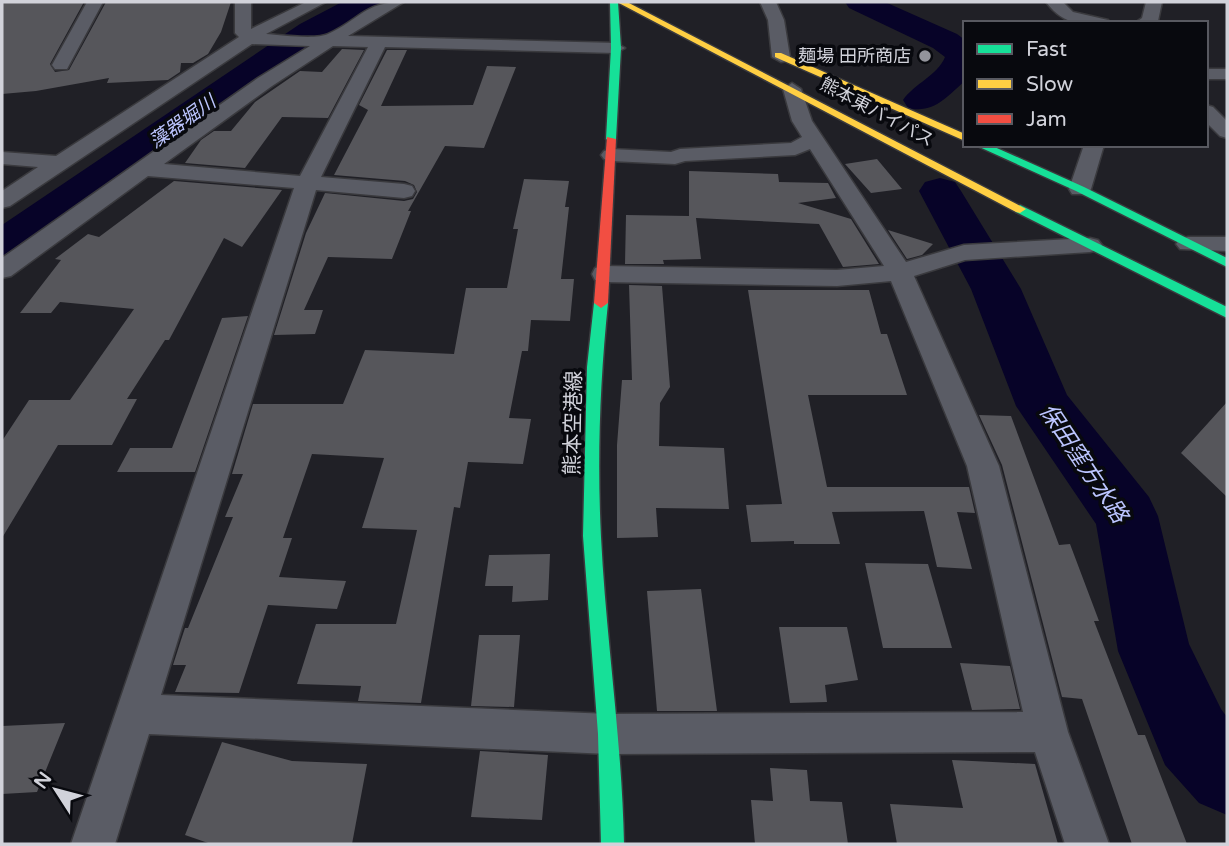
<svg xmlns="http://www.w3.org/2000/svg" width="1229" height="846" viewBox="0 0 1229 846" font-family="'Varela Round','Noto Sans JP',sans-serif">
	<style>
		.lines { fill: none; stroke-linecap: round; stroke-linejoin: round }
		.river { fill: #070328; fill-rule: evenodd }
		.building { fill: #56565b }
		.street-casing { stroke: #3a3a3e; stroke-width: 3 }
		.fast-casing { stroke: #3a3a3e; stroke-width: 3 }
		.slow-casing { stroke: #3a3a3e; stroke-width: 3 }
		.jam-casing { stroke: #3a3a3e; stroke-width: 3 }
		.street { fill: #5a5c65; fill-rule: evenodd }
		.fast { fill: #16e098; fill-rule: evenodd }
		.slow { fill: #ffcf43; fill-rule: evenodd }
		.jam { fill: #f24e42; fill-rule: evenodd }
		.poi-dot { fill: #93949b; stroke: #08090e; stroke-width: 2.5 }
		.labels { text-anchor: middle; stroke-width: 7; stroke-linejoin: round; paint-order: stroke }
		.far-poi-label { font-size: 18px; fill: #d1d2da; stroke: #08090e; text-anchor: end }
		.far-street-label { font-size: 18px; fill: #d1d2da; stroke: #08090e }
		.far-water-label { font-size: 19px; font-style: italic; fill: #bcc5ff; stroke: #08090e }
		.street-label { font-size: 21px; fill: #d1d2da; stroke: #08090e }
		.water-label { font-size: 23px; font-style: italic; fill: #bcc5ff; stroke: #08090e }
	</style>
	<rect width="100%" height="100%" fill="#202026"/>
	<g class="lines">
		<!-- river -->
		<path class="river" d="M342,2H380L376,8L322,38L18,256L2,260V225L300,24Z
			M845,2H885L957,34L965,40V81C946,97 934,114 908,108L903,100C914,84 938,75 945,57L933,48L849,8Z
			M940,178L955,182L961,191L1021,289L1067,395L1149,497L1158,516L1189,644L1221,709L1227,717V815L1199,803L1165,765L1118,651L1096,524L1016,406L971,289L919,191L925,182Z"/>
	</g>
	<!-- building -->
	<path class="building" d="M2,2H84L50,64L55,72L69,70L106,2H231L221,32L208,54L193,63H181L180,72L168,80L107,83L109,78L36,91L2,94Z
		M342,49L364,50L328,118L282,117L245,168L185,163L201,140L214,131H231L255,102L300,71L322,72Z
		M387,50H407L381,106L473,105L487,66L516,67L484,148L445,146L408,211H411L392,259L328,257L304,310H323L315,334L274,335L306,233L325,193L404,201L413,199L417,192L414,185L405,181L334,175L368,110L359,105Z
		M877,159L902,189L871,193L845,164Z
		M689,171L778,174L779,182L828,183L836,198L798,203L851,219L879,264L843,267L819,224L696,218L701,259L663,260L664,264H625L626,215L689,216Z
		M524,179L569,181L565,207H569L561,279H574L570,321L531,320L528,351H522L509,418L531,419L523,464L468,462L460,508L454,507L421,703L358,701L361,686L297,684L316,624H396L417,530L362,528L384,458L312,454L283,538H292L279,577L346,581L337,609L268,605L239,693L175,692L186,665H173L181,640L185,628H188L233,517H225L243,474H232L253,404H343L365,350L454,354L466,288H507L518,229H513Z
		M174,181L282,190L242,247L224,238L169,340H165L127,399H137L112,445H58L2,538V441L29,400H70L134,309L60,302L51,313H20L61,260L55,259L88,234L99,237Z
		M888,230L933,244L922,255L907,259Z
		M629,285L662,286L670,387L660,403L659,446L724,448L729,509L656,508L658,537L617,538V445L622,380H632Z
		M748,290H869L881,334H887L907,395H808L827,487H969L975,513L957,512L972,569L937,567L924,511L832,512L840,544H794V541L751,542L746,505L782,504Z
		M248,316L195,472H117L130,448H172L222,318Z
		M1227,402V497L1181,453Z
		M979,415L1011,416L1059,545L1070,544L1099,621H1094L1138,735H1145L1187,844H1132L1082,699L1062,697L1002,465Z
		M550,554L548,600L512,602L513,586H485L489,555Z
		M865,563L928,564L952,648H883Z
		M701,589L717,711H657L647,591Z
		M779,627H847L858,680L825,685L827,702L790,703Z
		M479,635H520L514,707L471,706Z
		M960,663L1010,666L1020,709L972,710Z
		M65,723L37,792L2,794V726Z
		M222,742L292,761L367,764L352,844H211L185,835Z
		M480,751L548,755L542,820L471,817Z
		M952,760L1035,764L1058,844H897L890,804L963,808Z
		M770,768L807,770L810,801L842,802L848,844H755L751,800L773,801Z"/>
	<g class="lines">
		<defs>
			<path id="street" d="M87,2H103L67,69H55L52,65Z
				M235,2H251V29L306,2H326L266,34C281,35 316,40 328,34C360,20 363,2 404,2L348,36L616,43L625,48L616,53L385,47L321,177L404,184L412,186L415,191L412,196L404,198L316,190L161,695L609,714L1023,712L967,466L891,281L837,286L604,282L595,280L592,274L595,268L604,266L837,270L884,266L810,149L795,155L685,161L675,164L611,161L604,159L601,155L604,151L611,149L671,152L680,149L791,143L802,137L792,121L783,89L792,83L801,89L812,121L906,262L964,245L1090,238L1098,240L1102,245L1098,250L1090,252L965,260L914,276L999,466L1068,732L1109,844H1065L1035,752L609,754L149,734L115,844H71L294,188L148,176L11,276L2,278V258L258,78L310,46L252,44L10,206L2,208V191L38,167L2,164V152L56,156L239,37L235,33ZM333,46L368,47L300,176L164,164L272,86Z
				M760,2H776L784,20L790,57L787,61L781,62L772,57L768,20Z
				M1046,2H1063L1073,12L1108,20L1110,23C1081,23 1065,27 1046,2Z
				M1146,2H1162L1158,21L1135,23L1142,18Z
				M1206,69H1227V79H1206Z
				M1206,105L1213,107L1227,121V138L1220,136L1206,122Z
				M1084,145H1104L1091,189L1088,194H1072L1069,189Z
				M1188,237H1227V251L1180,249L1176,244L1180,239Z"/>
			<path id="fast" d="M610,2H618L621,48L616,139L611,142L606,139L611,48Z
				M975,145H990L1084,187L1227,258V267L1076,191Z
				M1020,205L1227,307V318L1016,212L1014,209Z
				M601,298L608,303C600,380 597,459 601,537C606,639 622,741 624,844H601L598,734L583,536L587,367L594,303Z"/>
			<path id="slow" d="M617,2H627L1026,209L1020,213L1016,212Z
				M775,53H781L965,134V141L775,57Z"/>
			<path id="jam" d="M607,137L616,139L608,303L601,308L594,303Z"/>
		</defs>
		<!-- street casing -->
		<use href="#street" class="street-casing"/>
		<!-- fast casing -->
		<use href="#fast" class="fast-casing"/>
		<!-- slow casing -->
		<use href="#slow" class="slow-casing"/>
		<!-- jam casing -->
		<use href="#jam" class="jam-casing"/>
		<!-- street -->
		<use href="#street" class="street"/>
		<!-- fast -->
		<use href="#fast" class="fast"/>
		<!-- slow -->
		<use href="#slow" class="slow"/>
		<!-- jam -->
		<use href="#jam" class="jam"/>
	</g>
	<!-- markers -->
	<circle class="poi-dot" cx="925" cy="56" r="7"/>
	<g class="labels">
		<!-- far-poi labels -->
		<g class="far-poi-label">
			<text x="911" y="62">麺場 田所商店</text>
		</g>
		<!-- far-street labels -->
		<g class="far-street-label">
			<text transform="translate(877 112) rotate(28)" y="6">熊本東バイパス</text>
		</g>
		<!-- far-water labels -->
		<g class="far-water-label">
			<text transform="translate(182 121) rotate(-35)" y="7">藻器堀川</text>
		</g>
		<!-- street labels -->
		<g class="street-label">
			<text transform="translate(573 423) rotate(-89)" y="7">熊本空港線</text>
		</g>
		<!-- water labels -->
		<g class="water-label">
			<text transform="translate(1084 463) rotate(56)" y="8">保田窪方水路</text>
		</g>
	</g>
	<!-- border -->
	<rect width="1229" height="846" fill="none" stroke="#d1d2da" stroke-width="7"/>
	<!-- legend -->
	<rect x="963" y="21" width="245" height="126" fill="#08090e" stroke="#585960" stroke-width="2"/>
	<rect x="977" y="44" width="35" height="10" fill="#16e098" stroke="#585960" stroke-width="2"/>
	<text x="1026" y="56" font-size="21" fill="#d1d2da">Fast</text>
	<rect x="977" y="79" width="35" height="10" fill="#ffcf43" stroke="#585960" stroke-width="2"/>
	<text x="1026" y="91" font-size="21" fill="#d1d2da">Slow</text>
	<rect x="977" y="114" width="35" height="10" fill="#f24e42" stroke="#585960" stroke-width="2"/>
	<text x="1026" y="126" font-size="21" fill="#d1d2da">Jam</text>
	<!-- north arrow -->
	<g transform="translate(56 790) rotate(306)" stroke="#08090e" stroke-width="5" paint-order="stroke">
	<path d="M0-5L12 26L0 18L-12 26Z" fill="#d1d2da"/>
	<text y="-10" font-size="19" font-weight="bold" text-anchor="middle" fill="#d1d2da">N</text>
	</g>
</svg>
